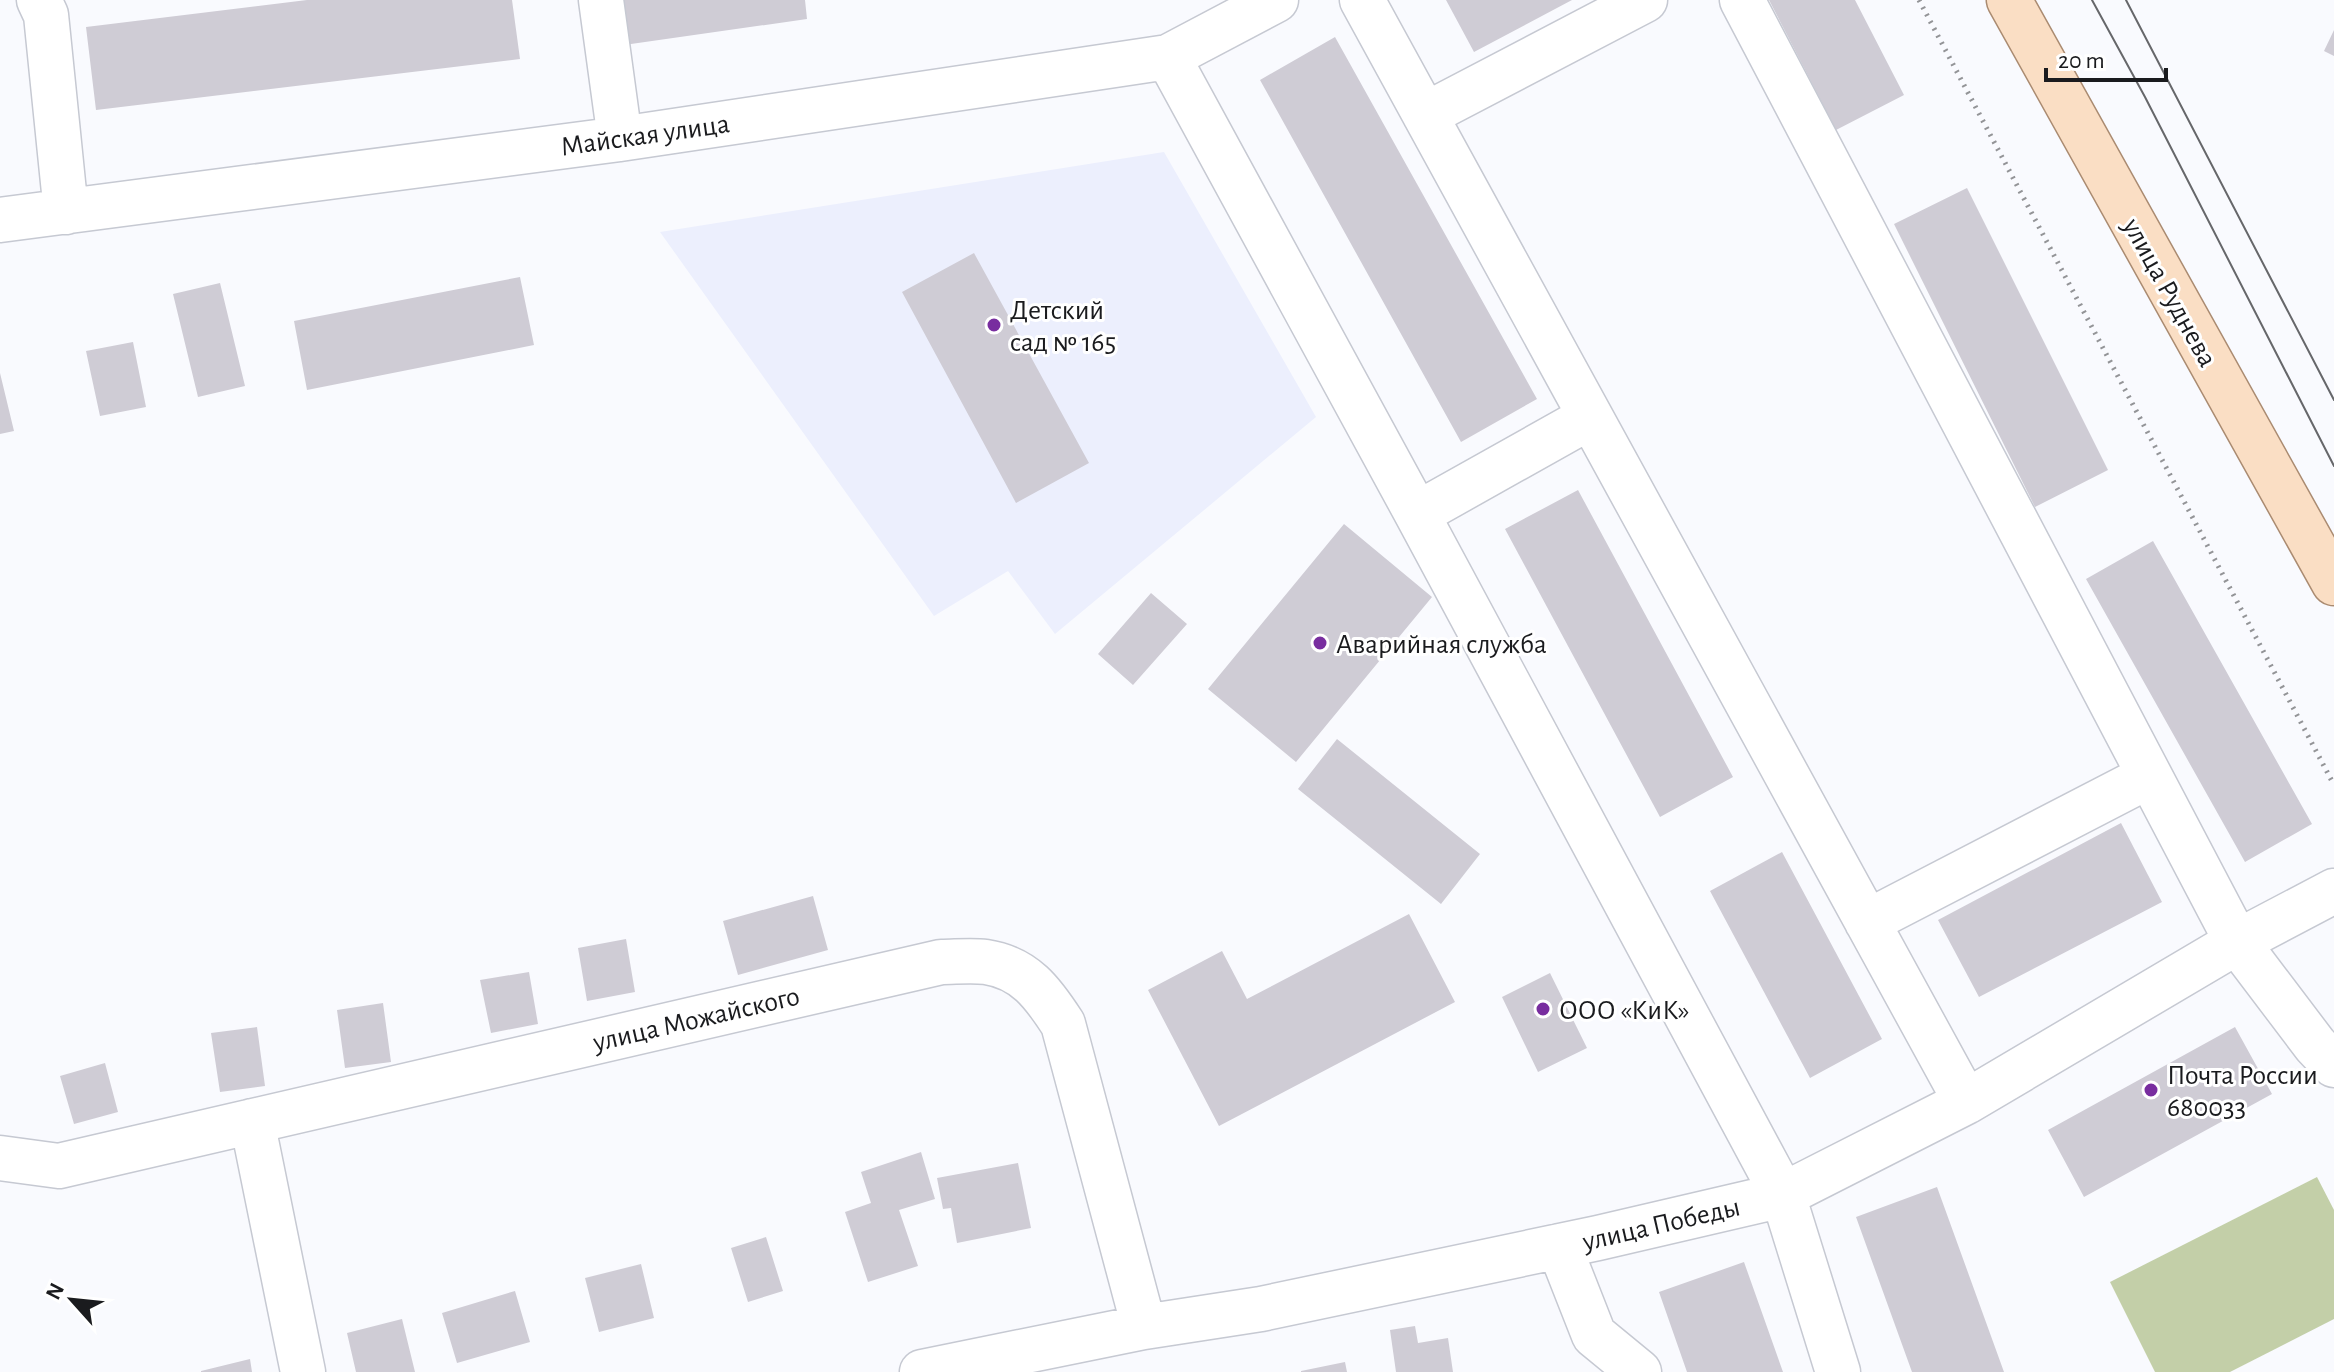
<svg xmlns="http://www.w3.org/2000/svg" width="2334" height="1372" viewBox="0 0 2334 1372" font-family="'Alegreya Sans',sans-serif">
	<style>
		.built { fill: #eceffd }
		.green { fill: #c3cfa8 }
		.building { fill: #cfccd5 }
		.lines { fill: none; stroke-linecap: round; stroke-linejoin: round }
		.minor-casing { stroke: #c6c9d2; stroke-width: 47 }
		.major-casing { stroke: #aa8b71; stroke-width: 47 }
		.path { stroke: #939497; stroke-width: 5; stroke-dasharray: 2 6; stroke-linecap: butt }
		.minor { stroke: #fff; stroke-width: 44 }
		.major { stroke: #fadec4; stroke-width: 44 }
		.tram { stroke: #66676a; stroke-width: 2 }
		.poi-dot { fill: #782d9f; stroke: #fff; stroke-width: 3 }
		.labels { text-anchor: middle; stroke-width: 6; stroke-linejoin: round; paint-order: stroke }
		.street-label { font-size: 28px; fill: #1a1b1e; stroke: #fff }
		.poi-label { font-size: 28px; fill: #1a1b1e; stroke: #fff; text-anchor: start }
	</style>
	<rect width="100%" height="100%" fill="#f9fafe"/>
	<!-- built -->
	<path class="built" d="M1164,152L1316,417L1055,634L1008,571L934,616L660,232Z"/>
	<!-- green -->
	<path class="green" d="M2317,1177L2334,1210V1319L2230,1372H2155L2110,1282Z"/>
	<!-- building -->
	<path class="building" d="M307,0H512L520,59L96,110L86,27Z
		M611,0H805L807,19L617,46Z
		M1446,0H1572L1474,52Z
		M1769,0H1855L1904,95L1836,130Z
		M2334,30V56L2324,51Z
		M1335,37L1537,399L1461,442L1260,80Z
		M1967,188L2108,470L2035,507L1894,224Z
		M974,253L1089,463L1016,503L902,292Z
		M520,277L534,345L307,390L294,321Z
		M220,283L245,386L198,397L173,294Z
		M133,342L146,407L100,416L86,351Z
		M0,373L14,431L0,434Z
		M1578,490L1733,777L1660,817L1505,529Z
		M1344,524L1432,597L1296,762L1208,689Z
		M2153,541L2312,824L2245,862L2086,579Z
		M1151,593L1187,624L1133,685L1098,654Z
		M1337,739L1480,854L1441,904L1298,789Z
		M2121,823L2162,902L1979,997L1938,920Z
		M1782,852L1882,1039L1810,1078L1710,891Z
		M813,896L828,950L738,975L723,921Z
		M1409,914L1455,1002L1219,1126L1148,990L1222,951L1247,999Z
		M626,939L635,992L587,1001L578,948Z
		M529,972L538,1024L491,1033L480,980Z
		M1550,973L1587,1048L1538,1072L1502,997Z
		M383,1003L391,1062L345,1068L337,1010Z
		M257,1027L265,1086L220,1092L211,1033Z
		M2235,1027L2272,1094L2084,1197L2048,1130Z
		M105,1063L118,1112L74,1124L60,1076Z
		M921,1152L935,1199L899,1210L918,1266L868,1282L845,1212L871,1203L861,1172Z
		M1018,1163L1031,1228L957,1243L951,1208L943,1209L937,1178Z
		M1937,1187L2004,1372H1912L1856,1217Z
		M766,1237L783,1291L748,1302L731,1248Z
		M1744,1262L1783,1372H1687L1659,1292Z
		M641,1264L654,1318L599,1332L585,1278Z
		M515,1291L530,1342L457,1363L442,1313Z
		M402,1319L415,1372H356L347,1333Z
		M1415,1326L1418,1343L1448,1338L1453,1372H1396L1390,1330Z
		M250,1359L252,1372H201V1371Z
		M1345,1362L1347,1372H1301V1371Z"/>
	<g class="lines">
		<defs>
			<path id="minor" d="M39,0L46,15L66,212
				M601,0L620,139
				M1362,0L1966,1102
				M1742,0L2237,942L2315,1045L2334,1065
				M1168,57L1417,514L1783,1195L1838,1372
				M1425,115L1645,0
				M0,220L620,139L1168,57L1276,0
				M1417,514L1590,417
				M1867,922L2149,776
				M252,1121L303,1372
				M0,1158L59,1166L941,962C955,962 971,960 986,962C1025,968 1043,993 1063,1024L1144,1327
				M1559,1246L1594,1335L1639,1372
				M922,1372L1144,1327L1261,1309L1598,1238L1783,1195L1966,1102L2237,942L2334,891"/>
			<path id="major" d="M2009,0L2334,583"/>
		</defs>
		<!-- minor casing -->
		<use href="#minor" class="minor-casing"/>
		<!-- major casing -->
		<use href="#major" class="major-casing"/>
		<!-- path -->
		<path class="path" d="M1919,0L2334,785"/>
		<!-- minor -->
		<use href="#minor" class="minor"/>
		<!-- major -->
		<use href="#major" class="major"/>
		<!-- tram -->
		<path class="tram" d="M2092,0L2145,97L2334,466
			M2126,0L2334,400"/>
	</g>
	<!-- markers -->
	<g class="poi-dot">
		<circle cx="994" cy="325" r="8"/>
		<circle cx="1320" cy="643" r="8"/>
		<circle cx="1543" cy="1009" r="8"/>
		<circle cx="2151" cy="1090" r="8"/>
	</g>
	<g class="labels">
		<!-- street labels -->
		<g class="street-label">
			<text transform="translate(645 134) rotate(-8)" y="10">Майская улица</text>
			<text transform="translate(2171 292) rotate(61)" y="10">улица Руднева</text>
			<text transform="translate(696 1018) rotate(-13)" y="10">улица Можайского</text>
			<text transform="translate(1661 1223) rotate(-13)" y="10">улица Победы</text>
		</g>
		<!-- poi labels -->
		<g class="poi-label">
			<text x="1010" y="319">Детский<tspan x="1010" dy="32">сад № 165</tspan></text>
			<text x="1336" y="653">Аварийная служба</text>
			<text x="1559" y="1019">ООО «КиК»</text>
			<text x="2167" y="1084">Почта России<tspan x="2167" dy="32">680033</tspan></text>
		</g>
	</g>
	<!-- north arrow -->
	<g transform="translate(72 1300) rotate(297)" stroke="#ffffff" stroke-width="6" paint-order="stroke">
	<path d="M0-6L14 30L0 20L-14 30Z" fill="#1a1b1e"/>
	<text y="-12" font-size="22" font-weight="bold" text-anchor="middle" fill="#1a1b1e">N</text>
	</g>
	<!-- scale -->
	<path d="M2046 68v12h120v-12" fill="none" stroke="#1a1b1e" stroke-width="4"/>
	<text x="2058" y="68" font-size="24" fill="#1a1b1e" stroke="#ffffff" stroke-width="6" paint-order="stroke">20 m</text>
</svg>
